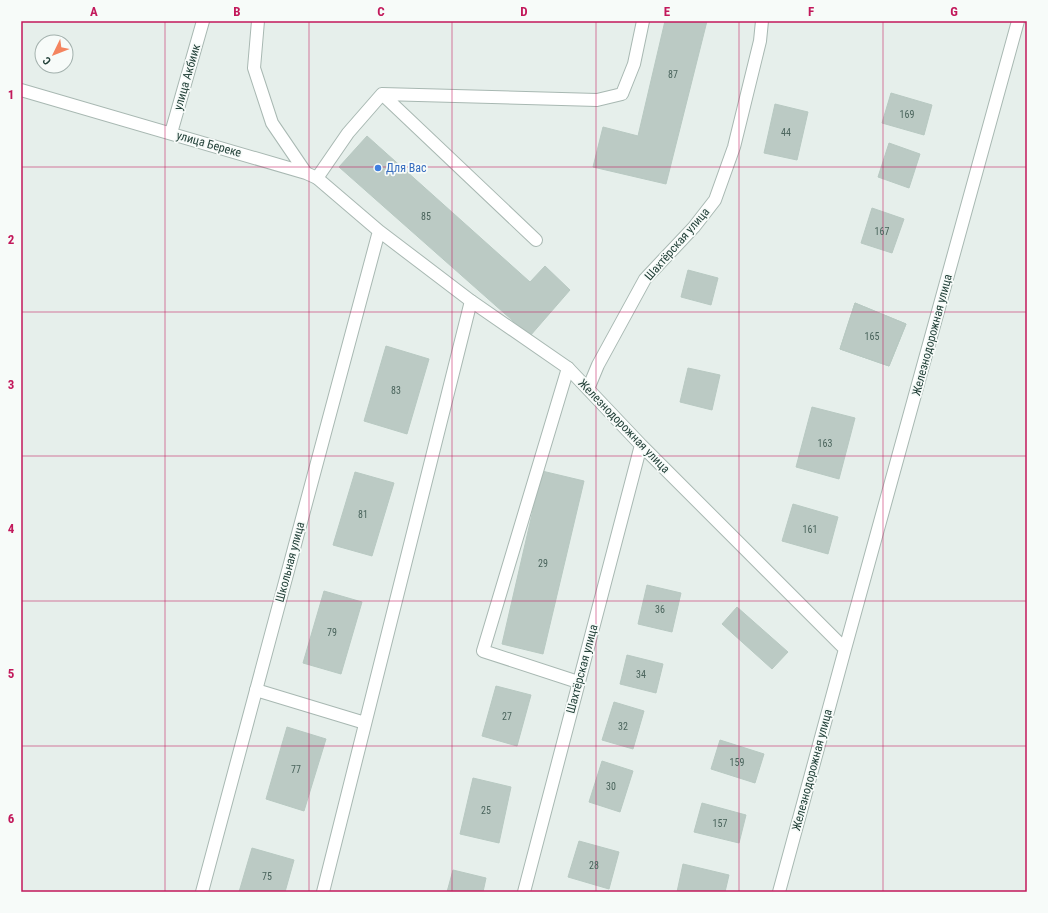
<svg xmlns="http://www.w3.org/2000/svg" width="1048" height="913" viewBox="0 0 1048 913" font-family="'Roboto Condensed',sans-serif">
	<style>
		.building { fill: #bbcac4; stroke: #b8c9c2 }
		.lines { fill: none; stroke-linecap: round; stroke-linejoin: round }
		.service-casing { stroke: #a8b8b2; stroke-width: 14 }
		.minor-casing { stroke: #a8b8b2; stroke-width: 14 }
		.service { stroke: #fff; stroke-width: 12 }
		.minor { stroke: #fff; stroke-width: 12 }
		.grid { fill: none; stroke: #c2185b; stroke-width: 1; stroke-opacity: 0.55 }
		.shop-dot { fill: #3f7fe0; stroke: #f7fbf9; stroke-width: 1.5 }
		.labels { text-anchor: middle; stroke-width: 3.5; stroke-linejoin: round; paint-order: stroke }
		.number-label { font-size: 10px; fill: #4a645c }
		.street-label { font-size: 12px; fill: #24423a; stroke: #f7fbf9 }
		.shop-label { font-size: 12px; fill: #366cbe; stroke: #f7fbf9; text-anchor: start }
		.neatline { fill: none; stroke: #c2185b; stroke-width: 1.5 }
		.grid-label { font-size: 13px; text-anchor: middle; font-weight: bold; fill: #c2185b }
	</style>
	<rect width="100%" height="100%" fill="#e6efeb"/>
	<!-- building -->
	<path class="building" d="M665,21H707L666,184L593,167L603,127L638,136Z
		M891,93L932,105L924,135L882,123Z
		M775,104L808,112L797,160L764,153Z
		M367,136L530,282L545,266L570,290L530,336L339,167Z
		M889,143L920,154L909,188L878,177Z
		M872,208L904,219L892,253L861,243Z
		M688,270L718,278L711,305L681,297Z
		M855,303L906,324L889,366L840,349Z
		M855,303L906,324L889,366L840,349Z
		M386,346L429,359L407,434L364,421Z
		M688,368L720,375L712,410L680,402Z
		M812,407L855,418L839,479L796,467Z
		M542,471L584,481L543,654L502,644Z
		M355,472L394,483L372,556L333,545Z
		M793,504L838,517L828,554L782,541Z
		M647,585L681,593L672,632L638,624Z
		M324,591L362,602L341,674L303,663Z
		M737,607L788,652L772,669L722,624Z
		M627,655L663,664L656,693L620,684Z
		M496,686L531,695L517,746L482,736Z
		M614,702L644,711L633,749L602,740Z
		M287,727L326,739L304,811L266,799Z
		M720,740L764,754L755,783L711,769Z
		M602,761L633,771L620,812L589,802Z
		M473,778L511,787L499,843L460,834Z
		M702,803L746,815L739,843L694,832Z
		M579,841L619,852L609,889L568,877Z
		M252,848L294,860L285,892H239Z
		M683,864L729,875L725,892H677Z
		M453,870L486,878L483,892H447Z"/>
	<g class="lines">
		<defs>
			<path id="service" d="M382,94L597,100L622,94L634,64L643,21
				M317,178L348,133L382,94L536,240
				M568,368L483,651L578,682
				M256,690L365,723
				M323,892L471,301"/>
			<path id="minor" d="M258,21L254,68L272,123L306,173
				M21,90L306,173L317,178L379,231L471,301L568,368L641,445L845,649L1018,21
				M171,133L203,21
				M588,389L598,365L645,279L694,227L715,200L734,147L760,41L762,21
				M202,892L379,231
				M524,892L641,445
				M779,892L845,649"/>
		</defs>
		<!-- service casing -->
		<use href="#service" class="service-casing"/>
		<!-- minor casing -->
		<use href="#minor" class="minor-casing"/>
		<!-- service -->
		<use href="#service" class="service"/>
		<!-- minor -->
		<use href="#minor" class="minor"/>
	</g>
	<!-- grid -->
	<path class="grid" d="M165,21V892M309,21V892M452,21V892M596,21V892M739,21V892M883,21V892M21,167H1027M21,312H1027M21,456H1027M21,601H1027M21,746H1027"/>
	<!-- markers -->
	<circle class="shop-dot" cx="378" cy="168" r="4"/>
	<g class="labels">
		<!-- number labels -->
		<g class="number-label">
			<text x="673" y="78">87</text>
			<text x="907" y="118">169</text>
			<text x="786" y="136">44</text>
			<text x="426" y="220">85</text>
			<text x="882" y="235">167</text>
			<text x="872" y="340">165</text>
			<text x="396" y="394">83</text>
			<text x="825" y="447">163</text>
			<text x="363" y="518">81</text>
			<text x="810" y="533">161</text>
			<text x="543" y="567">29</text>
			<text x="660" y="613">36</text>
			<text x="332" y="636">79</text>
			<text x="641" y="678">34</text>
			<text x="507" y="720">27</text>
			<text x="623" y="730">32</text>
			<text x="737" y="766">159</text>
			<text x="296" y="773">77</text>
			<text x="611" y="790">30</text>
			<text x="486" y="814">25</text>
			<text x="720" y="827">157</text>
			<text x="594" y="869">28</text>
			<text x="267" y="880">75</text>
		</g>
		<!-- street labels -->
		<g class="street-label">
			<text transform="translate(187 77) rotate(-74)" y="4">улица Акбиик</text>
			<text transform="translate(209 144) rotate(16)" y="4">улица Береке</text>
			<text transform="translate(677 244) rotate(-49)" y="4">Шахтёрская улица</text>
			<text transform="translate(932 335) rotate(-75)" y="4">Железнодорожная улица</text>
			<text transform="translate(624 426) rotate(46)" y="4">Железнодорожная улица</text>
			<text transform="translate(290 562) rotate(-75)" y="4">Школьная улица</text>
			<text transform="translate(582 669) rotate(-75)" y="4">Шахтёрская улица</text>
			<text transform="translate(812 770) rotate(-75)" y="4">Железнодорожная улица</text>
		</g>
		<!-- shop labels -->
		<g class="shop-label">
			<text x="386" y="172">Для Вас</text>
		</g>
	</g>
	<!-- border -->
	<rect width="1048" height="913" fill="none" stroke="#f7fbf9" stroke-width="44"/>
	<!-- north arrow -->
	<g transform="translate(54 54) rotate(227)"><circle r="19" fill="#f7fbf9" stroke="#a3b1ad"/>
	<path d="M0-3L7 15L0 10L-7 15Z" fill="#f4845f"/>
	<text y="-6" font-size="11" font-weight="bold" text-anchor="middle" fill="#24423a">С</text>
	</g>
	<rect x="22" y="22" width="1004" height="869" class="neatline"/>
	<g class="grid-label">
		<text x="94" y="16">A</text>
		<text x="237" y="16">B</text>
		<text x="381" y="16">C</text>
		<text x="524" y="16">D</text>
		<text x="667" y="16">E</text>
		<text x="811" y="16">F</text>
		<text x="954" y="16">G</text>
		<text x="11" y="99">1</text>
		<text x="11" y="244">2</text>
		<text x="11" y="389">3</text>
		<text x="11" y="533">4</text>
		<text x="11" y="678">5</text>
		<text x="11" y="823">6</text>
	</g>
</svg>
